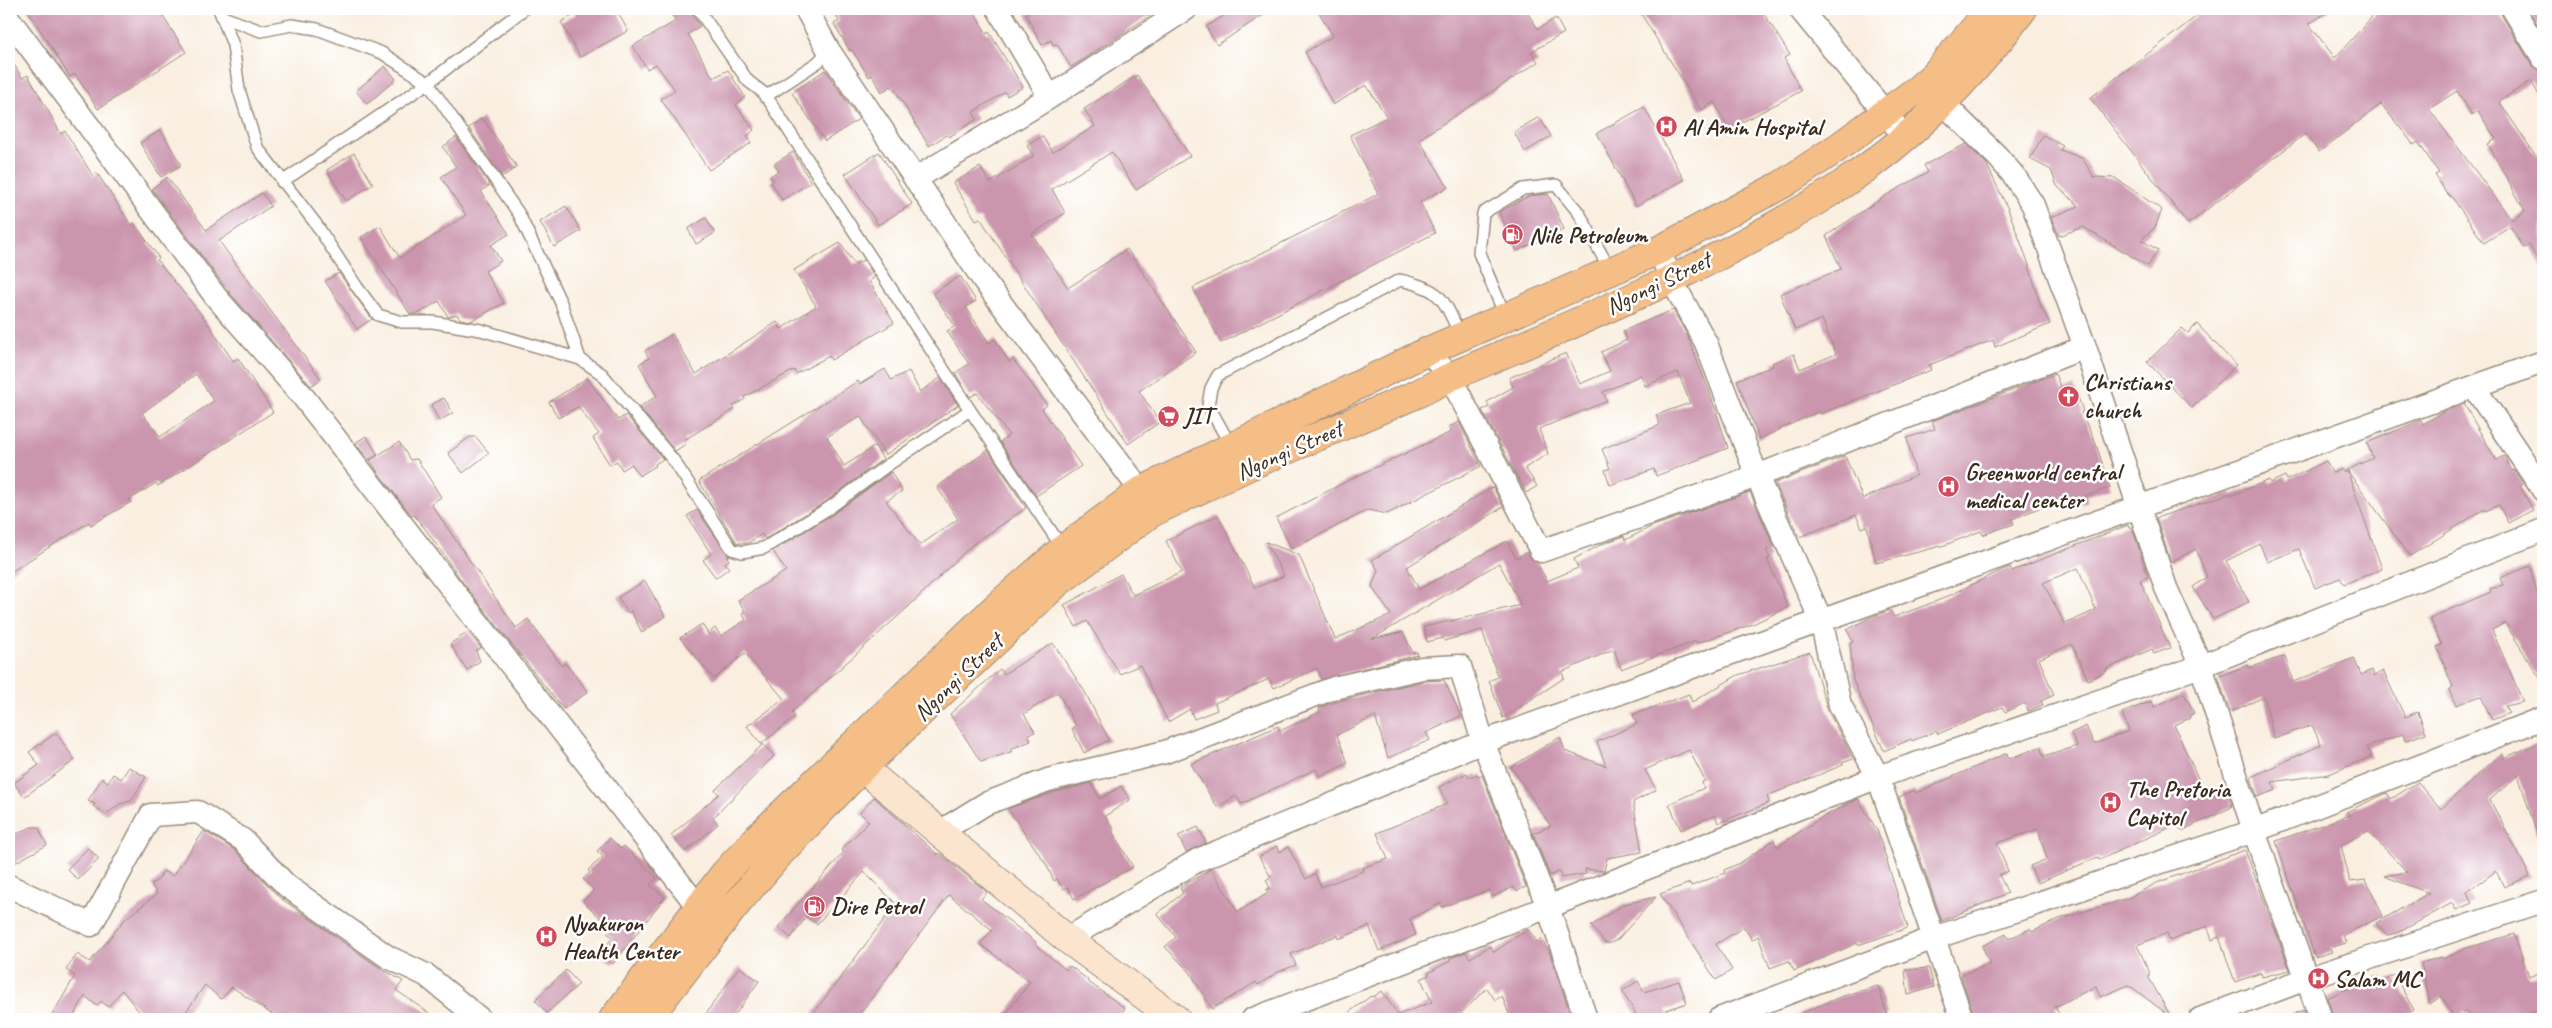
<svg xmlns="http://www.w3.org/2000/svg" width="2552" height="1028" viewBox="0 0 2552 1028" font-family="Caveat,sans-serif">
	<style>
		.building { fill: #cb95ad; fill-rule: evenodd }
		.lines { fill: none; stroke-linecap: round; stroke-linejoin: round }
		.lane-casing { stroke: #9a8c7e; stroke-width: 14 }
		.street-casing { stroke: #9a8c7e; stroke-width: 25 }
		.secondary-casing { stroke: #9a8c7e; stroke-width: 30 }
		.primary-casing { stroke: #9a8c7e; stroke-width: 30 }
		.lane { stroke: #fff; stroke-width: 11 }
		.street { stroke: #fff; stroke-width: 22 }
		.secondary { stroke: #fbe5cf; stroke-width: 28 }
		.primary { stroke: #f6be87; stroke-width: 28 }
		.labels { text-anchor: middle; stroke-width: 5; stroke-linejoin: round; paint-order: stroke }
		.poi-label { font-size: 24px; font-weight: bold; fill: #3b2a1e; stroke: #fff; text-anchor: start }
		.street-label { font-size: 24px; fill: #3b2a1e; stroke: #fff }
	</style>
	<rect width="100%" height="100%" fill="#fff"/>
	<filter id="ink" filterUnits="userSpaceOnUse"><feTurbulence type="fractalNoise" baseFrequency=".02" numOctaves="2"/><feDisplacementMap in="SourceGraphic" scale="10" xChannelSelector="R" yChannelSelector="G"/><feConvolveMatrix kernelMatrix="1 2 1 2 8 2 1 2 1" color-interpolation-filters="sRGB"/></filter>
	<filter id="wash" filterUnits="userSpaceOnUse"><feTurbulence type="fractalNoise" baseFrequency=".0096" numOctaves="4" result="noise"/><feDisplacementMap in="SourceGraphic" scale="20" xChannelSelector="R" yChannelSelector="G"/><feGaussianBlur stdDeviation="1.12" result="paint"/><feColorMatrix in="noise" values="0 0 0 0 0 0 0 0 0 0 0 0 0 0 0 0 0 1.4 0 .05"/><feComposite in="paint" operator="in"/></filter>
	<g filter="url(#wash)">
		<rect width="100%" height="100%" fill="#f9eedf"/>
		<g id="blocks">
			<!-- building -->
			<path class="building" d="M27,9H158L186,52L98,109L75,74L70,77Z
				M572,9H616L628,31L580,57L561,22L576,14Z
				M668,9H688L700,26L688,34L713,78L728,70L745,97L736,105L754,130L747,136L751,143L709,170L661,99L675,90L656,64L647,69L633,46L676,21Z
				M833,9H972L987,34L989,32L1023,87L1007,96L1005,92L973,112L977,119L949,137L947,135L929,146L895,90L891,86L882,92L872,75L869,77L852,50L850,51L834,24L839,21Z
				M1035,9H1160L1071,67L1057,44L1053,45L1051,40L1042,45L1026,14Z
				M1234,9H1272L1217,45L1206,27Z
				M1317,9H1525L1538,29L1556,18L1564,33L1531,52L1538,62L1419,139L1448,187L1420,202L1435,233L1221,343L1193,288L1378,194L1350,135L1387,117L1366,85L1333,105L1305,52L1333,36Z
				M1638,9H1761L1790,55L1784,58L1801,91L1729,129L1714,102L1701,110Z
				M2206,9H2332L2309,24L2335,58L2379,9H2500L2502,16L2532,65L2543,71V102L2531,81L2499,101L2536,156L2543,152V268L2529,245L2524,248L2510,226L2484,243L2454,200L2446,192L2435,175L2439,173L2418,142L2414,145L2381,104L2319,152L2305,134L2188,224L2090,98ZM2457,91L2472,115L2478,111L2496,139L2488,144L2525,211L2512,220L2429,109Z
				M2528,9H2543V33Z
				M9,56L22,78L28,75L61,134L65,131L93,176L97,173L131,225L134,223L159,258L157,260L204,318L233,361L238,358L273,412L158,486L156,483L129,500L131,502L91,525L89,522L9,573ZM196,374L214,401L160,437L142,413Z
				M385,66L396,79L367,104L356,91Z
				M825,70L859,119L825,141L792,93Z
				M1137,75L1190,156L1136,190L1112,152L1052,189L1065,213L1032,234L1068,288L1127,249L1196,352L1139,391L1160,422L1128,444L980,218L976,220L953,183L980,167L990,183L1034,156L1027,146L1042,136L1053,152L1095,126L1084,109Z
				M1644,107L1684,180L1636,206L1597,133Z
				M1539,117L1551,136L1525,152L1514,132Z
				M482,118L517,167L502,177L469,128Z
				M161,130L181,165L161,177L140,143Z
				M2043,135L2063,146L2060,150L2082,158L2094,177L2115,178L2162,210L2155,227L2141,240L2158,250L2148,266L2083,227L2059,236L2051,217L2079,206L2057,186L2051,170L2030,159Z
				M456,137L490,185L481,191L509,234L491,245L501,261L485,271L504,303L471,321L460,319L457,314L448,317L439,301L418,314H410L361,237L380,226L400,258L466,215L441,177L456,167L443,147Z
				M1966,144L1986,163L2008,209L2028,262L2041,307L2050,324L1995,347L1993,340L1929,365L1931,370L1820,414L1819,411L1759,439L1737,380L1773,366L1772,363L1794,354L1800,369L1836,354L1822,319L1795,330L1780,294L1841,269L1826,236L1885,196L1928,172L1924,165Z
				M793,152L811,182L782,200L771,182L773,180L770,176L779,171L774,164Z
				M879,152L912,204L878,225L845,174Z
				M354,153L373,184L346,201L327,170Z
				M167,177L206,230L262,193L271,206L219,241L321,379L311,386L229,292L152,189Z
				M1548,194L1564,229L1517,251L1499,212L1529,196Z
				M566,206L581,231L554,247L540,222Z
				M706,218L715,233L696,244L688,229Z
				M840,243L854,264L864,260L875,277L869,281L894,323L831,360L829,356L796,374L794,370L744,397L745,399L733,406L735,409L684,440L686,444L675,451L639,407L657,396L639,364L649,358L645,351L672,334L696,374L777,322L781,329L816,306L794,270Z
				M339,273L372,319L357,329L325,281Z
				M960,276L976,301L966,307L989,343L995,339L1009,362L1013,359L1047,405L1042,409L1081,466L1036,496L1000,442L1009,435L977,393L970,397L955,373L969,364L947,331L955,326L933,293Z
				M1673,310L1686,333L1709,390L1728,448L1656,476L1654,469L1610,485L1605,470L1610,468L1602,449L1660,425L1656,415L1690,403L1678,372L1645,386L1641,375L1603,392L1607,401L1539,429L1548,454L1525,468L1537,486L1526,493L1482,410L1489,407L1487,402L1513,387L1509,378L1566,353L1580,384L1610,371L1601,352L1627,340L1623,331Z
				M2197,324L2236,365L2192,408L2147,362L2182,328L2188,333Z
				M885,369L891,380L909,371L920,392L940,378L958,405L885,455L860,416L827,437L844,466L875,446L883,459L825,502L765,539L762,534L748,543H737L699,481L858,381L860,384Z
				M2055,374L2062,391L2074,386L2083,411L2081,412L2096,444L2110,488L2085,496L2087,501L2064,509L2061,503L2052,508L2049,504L2012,519L2014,524L1996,530L1983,535L1981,531L1945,545L1876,563L1867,526L1862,528L1856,515L1799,537L1775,483L1845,456L1863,499L1916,475L1907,438L1935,429L1932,421Z
				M587,378L618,420L626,415L663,459L655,464L656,466L639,476L632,464L622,470L617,461L610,465L593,438L599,434L578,407L558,418L549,402Z
				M444,398L453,413L439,421L431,405Z
				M2464,404L2496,460L2504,456L2512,471L2514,470L2523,484L2520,486L2533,510L2508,523L2499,505L2485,511L2484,509L2410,556L2347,470L2373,458L2367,443L2421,420L2423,424L2445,411Z
				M1459,422L1481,466L1387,514L1368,510L1292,549L1276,518L1357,476L1451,432L1449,427Z
				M366,436L378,455L369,460L355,443Z
				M470,437H476L489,453L463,473L448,453Z
				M399,442L410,460L417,459L441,497L431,504L516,628L528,619L562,666L565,663L588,692L563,709L464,584L426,530L414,515L412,516L377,471L370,460Z
				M988,450L1026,508L972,545L906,609L792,712L795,717L761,744L747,726L784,699L745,653L714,679L680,638L702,624L708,634L715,628L721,636L746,620L742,613L745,611L738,600L786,571L773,551L833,514L891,472L902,491L886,501L920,545L958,519L937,487Z
				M2326,461L2332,473L2342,469L2344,472L2347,470L2382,569L2344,584L2340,578L2315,588L2299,549L2267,562L2260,544L2226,561L2249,602L2213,619L2193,587L2207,577L2196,549L2171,562L2156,518L2231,493L2232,495L2269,480L2270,483L2285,476L2287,480Z
				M1493,487L1503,507L1407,567L1419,589L1507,541L1516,558L1527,552L1537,563L1547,581L1578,568L1574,559L1602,544L1624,536L1625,540L1653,526L1750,492L1774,547L1766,550L1770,558L1767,559L1788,607L1753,624L1697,643L1696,641L1621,669L1614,649L1562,672L1564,678L1503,718L1489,681L1498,677L1482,630L1444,641L1443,638L1427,642L1424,627L1521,605L1499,563L1372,639L1403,632L1413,653L1417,652L1418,655L1321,679L1317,668L1274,688L1269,679L1215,703L1217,710L1194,719L1190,709L1168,722L1140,665L1120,674L1087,621L1076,627L1064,605L1121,574L1133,595L1182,572L1166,541L1218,515L1255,588L1284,576L1266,542L1299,555L1335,639L1391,615L1372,587L1378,570L1372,560Z
				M697,510L729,556L727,557L729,560L725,563L729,568L716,578L703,560L711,554L687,516Z
				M2128,525L2129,528L2132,527L2148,577L2140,580L2170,648L2154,654L2152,649L2106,669L2107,671L2088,680L2072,644L2039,659L2054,695L2041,701L2043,705L2028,711L2025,703L2005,712L2002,707L1938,734L1936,731L1912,741L1911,739L1884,751L1853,680L1850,643L1853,642L1847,630L1869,618L1890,610L1894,617L1942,599L2004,569L2010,567L2012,571ZM2078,568L2096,610L2065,624L2043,583Z
				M2530,566L2543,616V683L2505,623L2492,630L2523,702L2505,706L2509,713L2492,720L2481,696L2456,705L2449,690L2453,687L2437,647L2442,645L2430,618L2491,592L2490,589L2503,585L2500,578Z
				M645,581L665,616L642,633L631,611L628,613L618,597Z
				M468,632L481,648L476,651L480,661L467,670L450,644Z
				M1053,643L1085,692L1109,740L1084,753L1072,729L1076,726L1058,692L1024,714L1035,732L1028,734L1031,741L1010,749L1013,751L981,762L950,714L1000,669L1004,674Z
				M1810,652L1828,711L1853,759L1842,763L1843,765L1767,796L1769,803L1718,823L1715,815L1681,830L1669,804L1704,788L1702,782L1705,781L1689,750L1645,770L1656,790L1633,802L1642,852L1607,858L1604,871L1585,869L1586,874L1561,878L1560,871L1550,876L1533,833L1551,826L1511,767L1560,737L1565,751L1606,766L1597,742L1637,724L1633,715L1689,694L1692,702L1738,675Z
				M2285,656L2293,682L2354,658L2361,675L2372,670L2374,676L2383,671L2405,717L2418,712L2426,733L2405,741L2403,734L2367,747L2372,756L2329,774L2272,782L2276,790L2257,797L2251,777L2321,745L2312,725L2274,739L2264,697L2230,712L2218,677L2248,665L2249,668Z
				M1444,680L1461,716L1426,733L1430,740L1388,758L1375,716L1337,735L1348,763L1320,777L1316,769L1241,804L1236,796L1217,807L1191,764L1278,726L1280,731L1320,712L1319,708L1338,701L1424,681Z
				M2184,693L2194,713L2189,716L2190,718L2174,725L2207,798L2227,789L2232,806L2230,808L2181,831L2178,824L2099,860L2098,857L2038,883L2030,866L2047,859L2038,829L1997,843L2008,871L1999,875L2008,893L1942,921L1899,797L1914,790L1916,793L2007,753L2009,759L2040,747L2044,757L2077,746L2071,733L2086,726L2094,744L2129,731L2122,713L2152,701L2154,707Z
				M56,733L75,760L24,797L14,783L39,765L29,752Z
				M2543,741V842L2540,843L2518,775L2490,800L2530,876L2504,887L2496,871L2467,892L2472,903L2456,910L2452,903L2398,933L2387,935L2376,923L2429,893L2384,876L2407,872L2368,831L2341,845L2350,882L2366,880L2383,916L2343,935L2346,943L2330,948L2332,952L2315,957L2276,841L2350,815L2346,812L2387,793L2391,799L2418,782L2441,809L2502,753L2504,758Z
				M763,744L774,756L713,818L718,824L685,852L671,835L719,794L715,790Z
				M129,767L146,777L131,801L120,804L106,814L93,806L95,804L88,801L102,778L108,782L113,774L121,779Z
				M1467,773L1469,778L1477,774L1478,776L1482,775L1526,887L1516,891L1514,887L1492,897L1490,890L1442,907L1441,903L1410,919L1416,935L1379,951L1369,926L1339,939L1338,935L1291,954L1296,965L1278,972L1258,985L1256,982L1212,1009L1190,972L1165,947L1176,937L1157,914L1183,893L1180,888L1209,870L1211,869L1238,912L1268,893L1266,890L1270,888L1266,880L1271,877L1259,857L1277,846L1280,852L1288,847L1306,879L1315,874L1321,887L1363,871L1362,868L1388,859L1377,833L1447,804L1439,787Z
				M1091,783L1100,799L1121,786L1130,800L1105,816L1114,830L1112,831L1133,867L1074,899L1068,887L1064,889L1057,879L1054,881L1046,864L1008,809L1052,793Z
				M874,797L938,855L939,853L987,892L981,899L1036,942L1035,944L1066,970L1070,966L1088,980L1087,981L1125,1008L1117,1019H1002L1030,982L980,944L992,930L949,895L856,1019H809L896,904L864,872L817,924L806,917L791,938L778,927L844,852L841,850L869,822L860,813Z
				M1858,799L1877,830L1908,928L1858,945L1857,943L1794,971L1789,961L1770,968L1758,936L1752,940L1744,927L1716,944L1732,970L1716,980L1660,894L1690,883L1691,886L1725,873L1724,870L1740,863L1774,840L1777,847L1821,818Z
				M31,827H38L47,845L9,866V838Z
				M1198,827L1206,843L1186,852L1178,836Z
				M204,831L235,850L279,897L380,968L403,981L396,990L437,1019H279L232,987L221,999L205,985L181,1019H145L122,990L108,1007L101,1001L97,1006L85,996L72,1019H50L75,976L66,970L77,954L90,962L125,919L157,894L151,884L159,879L163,871L173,876Z
				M610,838L621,849L624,846L657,878L650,885L665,897L613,964L600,954L613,937L607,933L611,928L583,901L594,890L583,879L590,873L588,870L603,857L597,851Z
				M88,848L99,859L78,880L67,869Z
				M2245,850L2290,970L2262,977L2261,973L2235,982L2219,937L2212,940L2207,926L2170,941L2167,933L2137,945L2149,971V978L2171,1017L2129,985L2100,997L2096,986L2055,1007L2062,1019H1975L1961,975L1990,964L1982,946L2006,934L2008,939L2030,929L2032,932L2059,919L2126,899L2157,883Z
				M1656,897L1618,939L1611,943H1605L1591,926L1624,904Z
				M1528,929L1537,942L1541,939L1549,951L1572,1019H1511L1502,996L1495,1000L1487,988L1455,1019H1340L1371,996L1373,997L1382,991L1398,1015L1432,1002L1421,979L1429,975L1428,973L1450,961V958L1466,952L1470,958L1490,946L1494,952Z
				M2514,934L2529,977L2543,971V1009L2513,1019H2472L2466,1011L2455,1019L2441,996L2430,1004L2421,963L2442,957L2443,959L2464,949Z
				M739,967L759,981L732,1019H702Z
				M1929,968L1934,987L1908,995L1905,970Z
				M566,970L579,984L547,1013L535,1000Z
				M2394,975L2414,1010L2396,1019H2334L2327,998L2354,986L2356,989L2378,976L2382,983Z
				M1638,981L1644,992L1679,981L1687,1003L1666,1010L1670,1019H1639L1622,991Z
				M1878,986L1887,1014L1879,1019H1788L1840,997Z
				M2304,1010L2307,1019H2282Z"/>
		</g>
	</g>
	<g filter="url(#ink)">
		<use href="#blocks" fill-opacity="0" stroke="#9a8c7e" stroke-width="1"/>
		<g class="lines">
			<defs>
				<path id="lane" d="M219,9L233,45L239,90L257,147L316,224L357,287L378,315L402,322H433L481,330L580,359L602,374L674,461L732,549L742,552L764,548L829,508L885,467L970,410
					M698,9L748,81L765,94L970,410L1063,549
					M223,17L261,31L292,25L317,29L382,53L428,83L519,214L561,303L580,359
					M765,97L818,62L829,51
					M282,182L428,83L524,9
					M1506,318L1479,253L1483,213L1523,189L1556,185L1579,213L1610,270
					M1231,446L1208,405L1211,388L1218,375L1400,280C1445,290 1442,299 1462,338"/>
				<path id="street" d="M806,9L829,51L985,282L1141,491L1148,505
					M998,9L1050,97
					M1800,9L1905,137
					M2513,9L2543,58
					M9,19L216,297L301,394L699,908L711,917
					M1943,103L1998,157L2015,177L2033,205L2085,347L2166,588L2201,666L2254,831L2321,1019
					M915,179L1050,97L1186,9
					M1659,250L1671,279L1706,343L1757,476L1821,620L1840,705L1878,777L1962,1019
					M1428,351L1450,377L1541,551L1757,476L2085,347
					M2474,387L2543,490
					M938,833L985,804L1048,780L1165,752L1334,688L1422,668L1460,666L1483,742L1548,907L1586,1019
					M9,886L91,925L151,815L198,812L243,840L287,886L388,957L426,975L480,1019
					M1067,939L1198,860L1483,742L2543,362
					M1253,1019L1548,907L1878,777L2201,666L2543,530
					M1719,1019L1934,938L2254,831L2543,718
					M2200,1019L2306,979L2543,901"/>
				<path id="secondary" d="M845,753L1067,939L1176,1019"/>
				<path id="primary" d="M613,1019L725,873L757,838L996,607L1063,549L1141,491L1428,351L1659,250L1783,184L1837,148L1918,89L1934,75L1991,9
					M647,1019L735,906L781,852L862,768L1057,583L1151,513L1247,467L1417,394L1450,377C1582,320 1719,265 1840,186C1911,140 1973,77 2023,9"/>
			</defs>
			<!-- lane casing -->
			<use href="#lane" class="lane-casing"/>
			<!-- street casing -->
			<use href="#street" class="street-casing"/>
			<!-- secondary casing -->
			<use href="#secondary" class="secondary-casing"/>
			<!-- primary casing -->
			<use href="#primary" class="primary-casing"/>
			<!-- lane -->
			<use href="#lane" class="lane"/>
			<!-- street -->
			<use href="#street" class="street"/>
			<!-- secondary -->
			<use href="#secondary" class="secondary"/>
			<!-- primary -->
			<use href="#primary" class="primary"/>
		</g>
	</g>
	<!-- icons -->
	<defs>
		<symbol id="hospital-disc" viewBox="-11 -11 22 22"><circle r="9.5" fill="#d1495b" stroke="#fff"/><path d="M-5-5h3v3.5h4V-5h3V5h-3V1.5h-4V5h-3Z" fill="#fff"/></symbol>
		<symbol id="fuel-disc" viewBox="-11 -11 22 22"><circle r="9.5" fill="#d1495b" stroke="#fff"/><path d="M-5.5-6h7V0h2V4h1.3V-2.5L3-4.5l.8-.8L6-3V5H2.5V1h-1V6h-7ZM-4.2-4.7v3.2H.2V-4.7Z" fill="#fff"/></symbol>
		<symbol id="church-disc" viewBox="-11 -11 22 22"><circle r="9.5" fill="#d1495b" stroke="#fff"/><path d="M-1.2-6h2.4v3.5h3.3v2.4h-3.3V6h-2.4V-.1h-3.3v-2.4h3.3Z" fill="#fff"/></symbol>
		<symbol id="supermarket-disc" viewBox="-11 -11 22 22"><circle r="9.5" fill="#d1495b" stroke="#fff"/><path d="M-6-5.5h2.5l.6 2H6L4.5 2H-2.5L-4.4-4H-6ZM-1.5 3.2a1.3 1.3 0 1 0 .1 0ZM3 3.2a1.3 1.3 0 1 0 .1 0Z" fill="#fff"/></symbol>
	</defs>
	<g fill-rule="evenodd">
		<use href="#hospital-disc" x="1654" y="114" width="25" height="25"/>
		<use href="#fuel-disc" x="1500" y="222" width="25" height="25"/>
		<use href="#church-disc" x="2056" y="384" width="25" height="25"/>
		<use href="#supermarket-disc" x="1156" y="404" width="25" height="25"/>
		<use href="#hospital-disc" x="1936" y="474" width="25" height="25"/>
		<use href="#hospital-disc" x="2098" y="790" width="25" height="25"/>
		<use href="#fuel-disc" x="802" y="894" width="25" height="25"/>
		<use href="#hospital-disc" x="534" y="924" width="25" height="25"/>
		<use href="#hospital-disc" x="2306" y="966" width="25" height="25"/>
	</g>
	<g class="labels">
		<!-- poi labels -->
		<g class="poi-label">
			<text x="1683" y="135">Al Amin Hospital</text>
			<text x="1529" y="243">Nile Petroleum</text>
			<text x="2084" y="390">Christians<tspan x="2084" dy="28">church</tspan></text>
			<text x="1184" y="424">JIT</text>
			<text x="1965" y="480">Greenworld central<tspan x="1965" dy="28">medical center</tspan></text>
			<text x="2126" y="797">The Pretoria<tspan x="2126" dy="28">Capitol</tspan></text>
			<text x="831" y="914">Dire Petrol</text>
			<text x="563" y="931">Nyakuron<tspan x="563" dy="28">Health Center</tspan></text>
			<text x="2334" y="987">Salam MC</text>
		</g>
		<!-- street labels -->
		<g class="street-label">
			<text transform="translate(1658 283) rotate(-26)" y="8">Ngongi Street</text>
			<text transform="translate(1289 450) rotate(-24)" y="8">Ngongi Street</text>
			<text transform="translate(958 677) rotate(-44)" y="8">Ngongi Street</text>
		</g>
	</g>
	<!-- margin -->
	<rect width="2552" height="1028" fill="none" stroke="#fff" stroke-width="30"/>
</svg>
